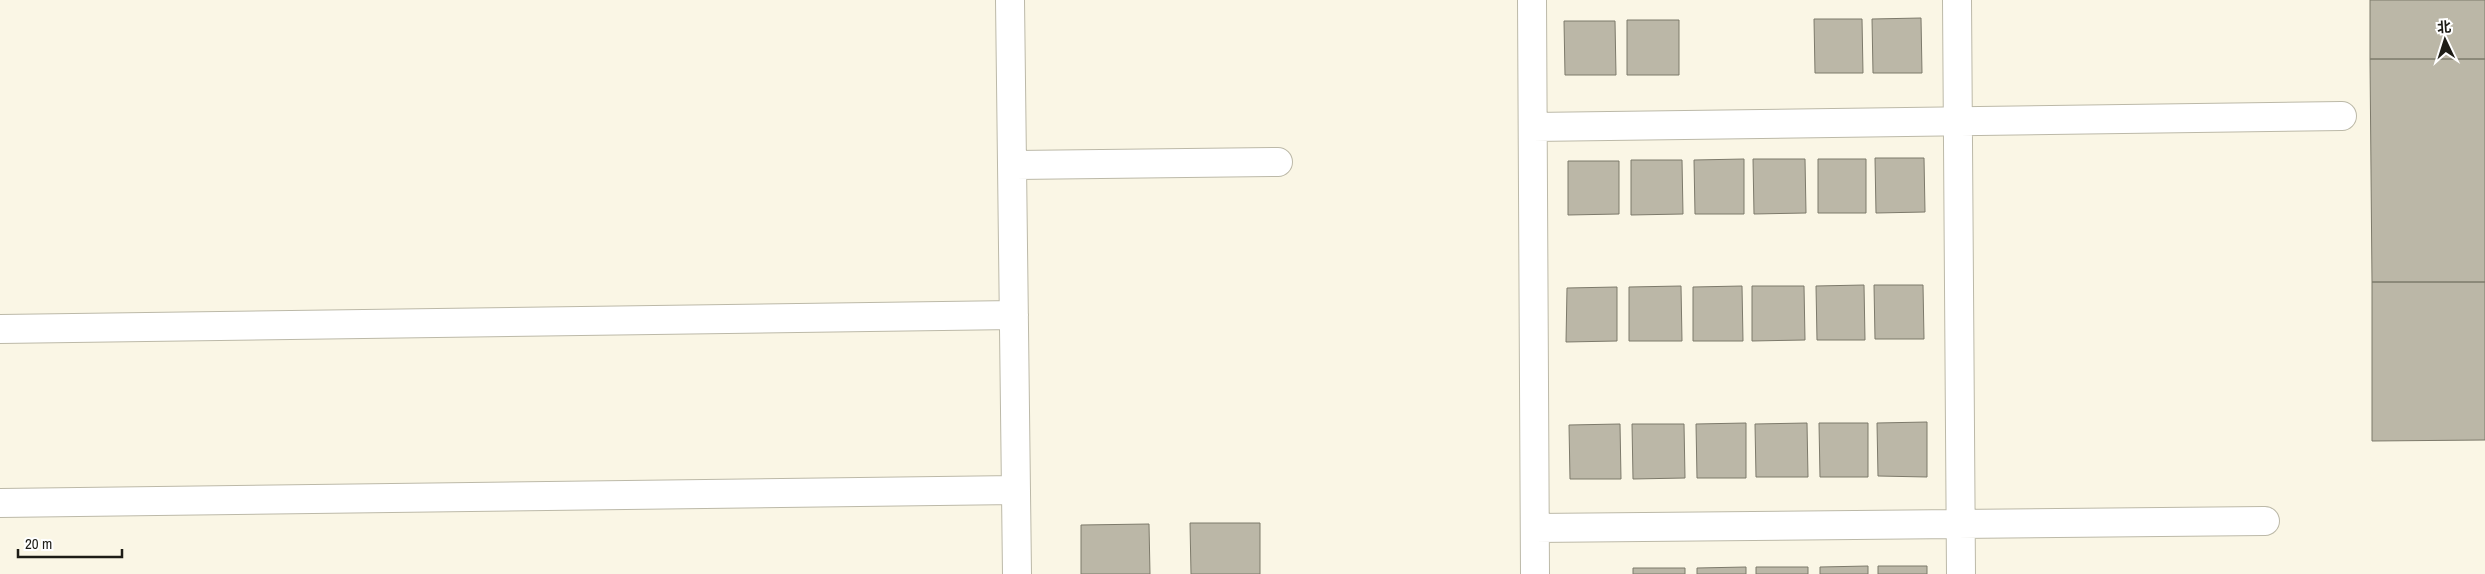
<svg xmlns="http://www.w3.org/2000/svg" width="2485" height="574" viewBox="0 0 2485 574" font-family="'Archivo Narrow','Noto Sans SC',sans-serif">
	<style>
		.building { fill: #bbb7a7; stroke: #7d7a6b }
		.lines { fill: none; stroke-linecap: round; stroke-linejoin: round }
		.minor-casing { stroke: #bcb9a8; stroke-width: 30 }
		.minor { stroke: #fff; stroke-width: 28 }
	</style>
	<rect width="100%" height="100%" fill="#faf6e5"/>
	<!-- building -->
	<path class="building" d="M2370,0H2485V59H2370Z
		M1921,18L1922,73H1873L1872,19Z
		M1814,19H1862L1863,73H1815Z
		M1627,20H1679V75H1627Z
		M1564,21H1615L1616,75H1565Z
		M2370,59H2485V282H2372Z
		M1875,158H1924L1925,212L1876,213Z
		M1744,159V214H1695L1694,160Z
		M1753,159H1805L1806,213L1754,214Z
		M1818,159H1866V213H1818Z
		M1631,160H1682L1683,214L1631,215Z
		M1568,161H1619V214L1568,215Z
		M2372,282H2485V440L2372,441Z
		M1864,285L1865,340H1817L1816,286Z
		M1874,285H1923L1924,339H1875Z
		M1681,286L1682,341H1629V287Z
		M1742,286L1743,341H1693V287Z
		M1752,286H1804L1805,340L1752,341Z
		M1617,287V341L1566,342L1567,288Z
		M1927,422V477L1878,476L1877,423Z
		M1746,423V478H1697L1696,424Z
		M1807,423L1808,477H1756L1755,424Z
		M1819,423H1868V477H1820Z
		M1620,424L1621,479H1570L1569,425Z
		M1632,424H1684L1685,478L1633,479Z
		M1190,523H1260V574H1191Z
		M1149,524L1150,574H1081V525Z
		M1868,566V574H1820V567Z
		M1878,566H1927V574H1878Z
		M1746,567V574H1697V568Z
		M1756,567H1808V574H1756Z
		M1633,568H1685V574H1633Z"/>
	<g class="lines">
		<defs>
			<path id="minor" d="M1010,0L1017,574
				M1532,0L1535,574
				M1957,0L1961,574
				M1533,127L2342,116
				M1012,165L1278,162
				M0,329L1014,315
				M0,503L1016,490
				M1535,528L2265,521"/>
		</defs>
		<!-- minor casing -->
		<use href="#minor" class="minor-casing"/>
		<!-- minor -->
		<use href="#minor" class="minor"/>
	</g>
	<!-- north arrow -->
	<g transform="translate(2445 40) rotate(356)" stroke="#ffffff" stroke-width="4" paint-order="stroke">
	<path d="M0-4L9 19L0 12L-9 19Z" fill="#1d1c16"/>
	<text y="-8" font-size="14" font-weight="bold" text-anchor="middle" fill="#1d1c16">北</text>
	</g>
	<!-- scale -->
	<path d="M18 549v8h104v-8" fill="none" stroke="#1d1c16" stroke-width="2.5"/>
	<text x="25" y="549" font-size="15" fill="#1d1c16" stroke="#ffffff" stroke-width="4" paint-order="stroke">20 m</text>
</svg>
